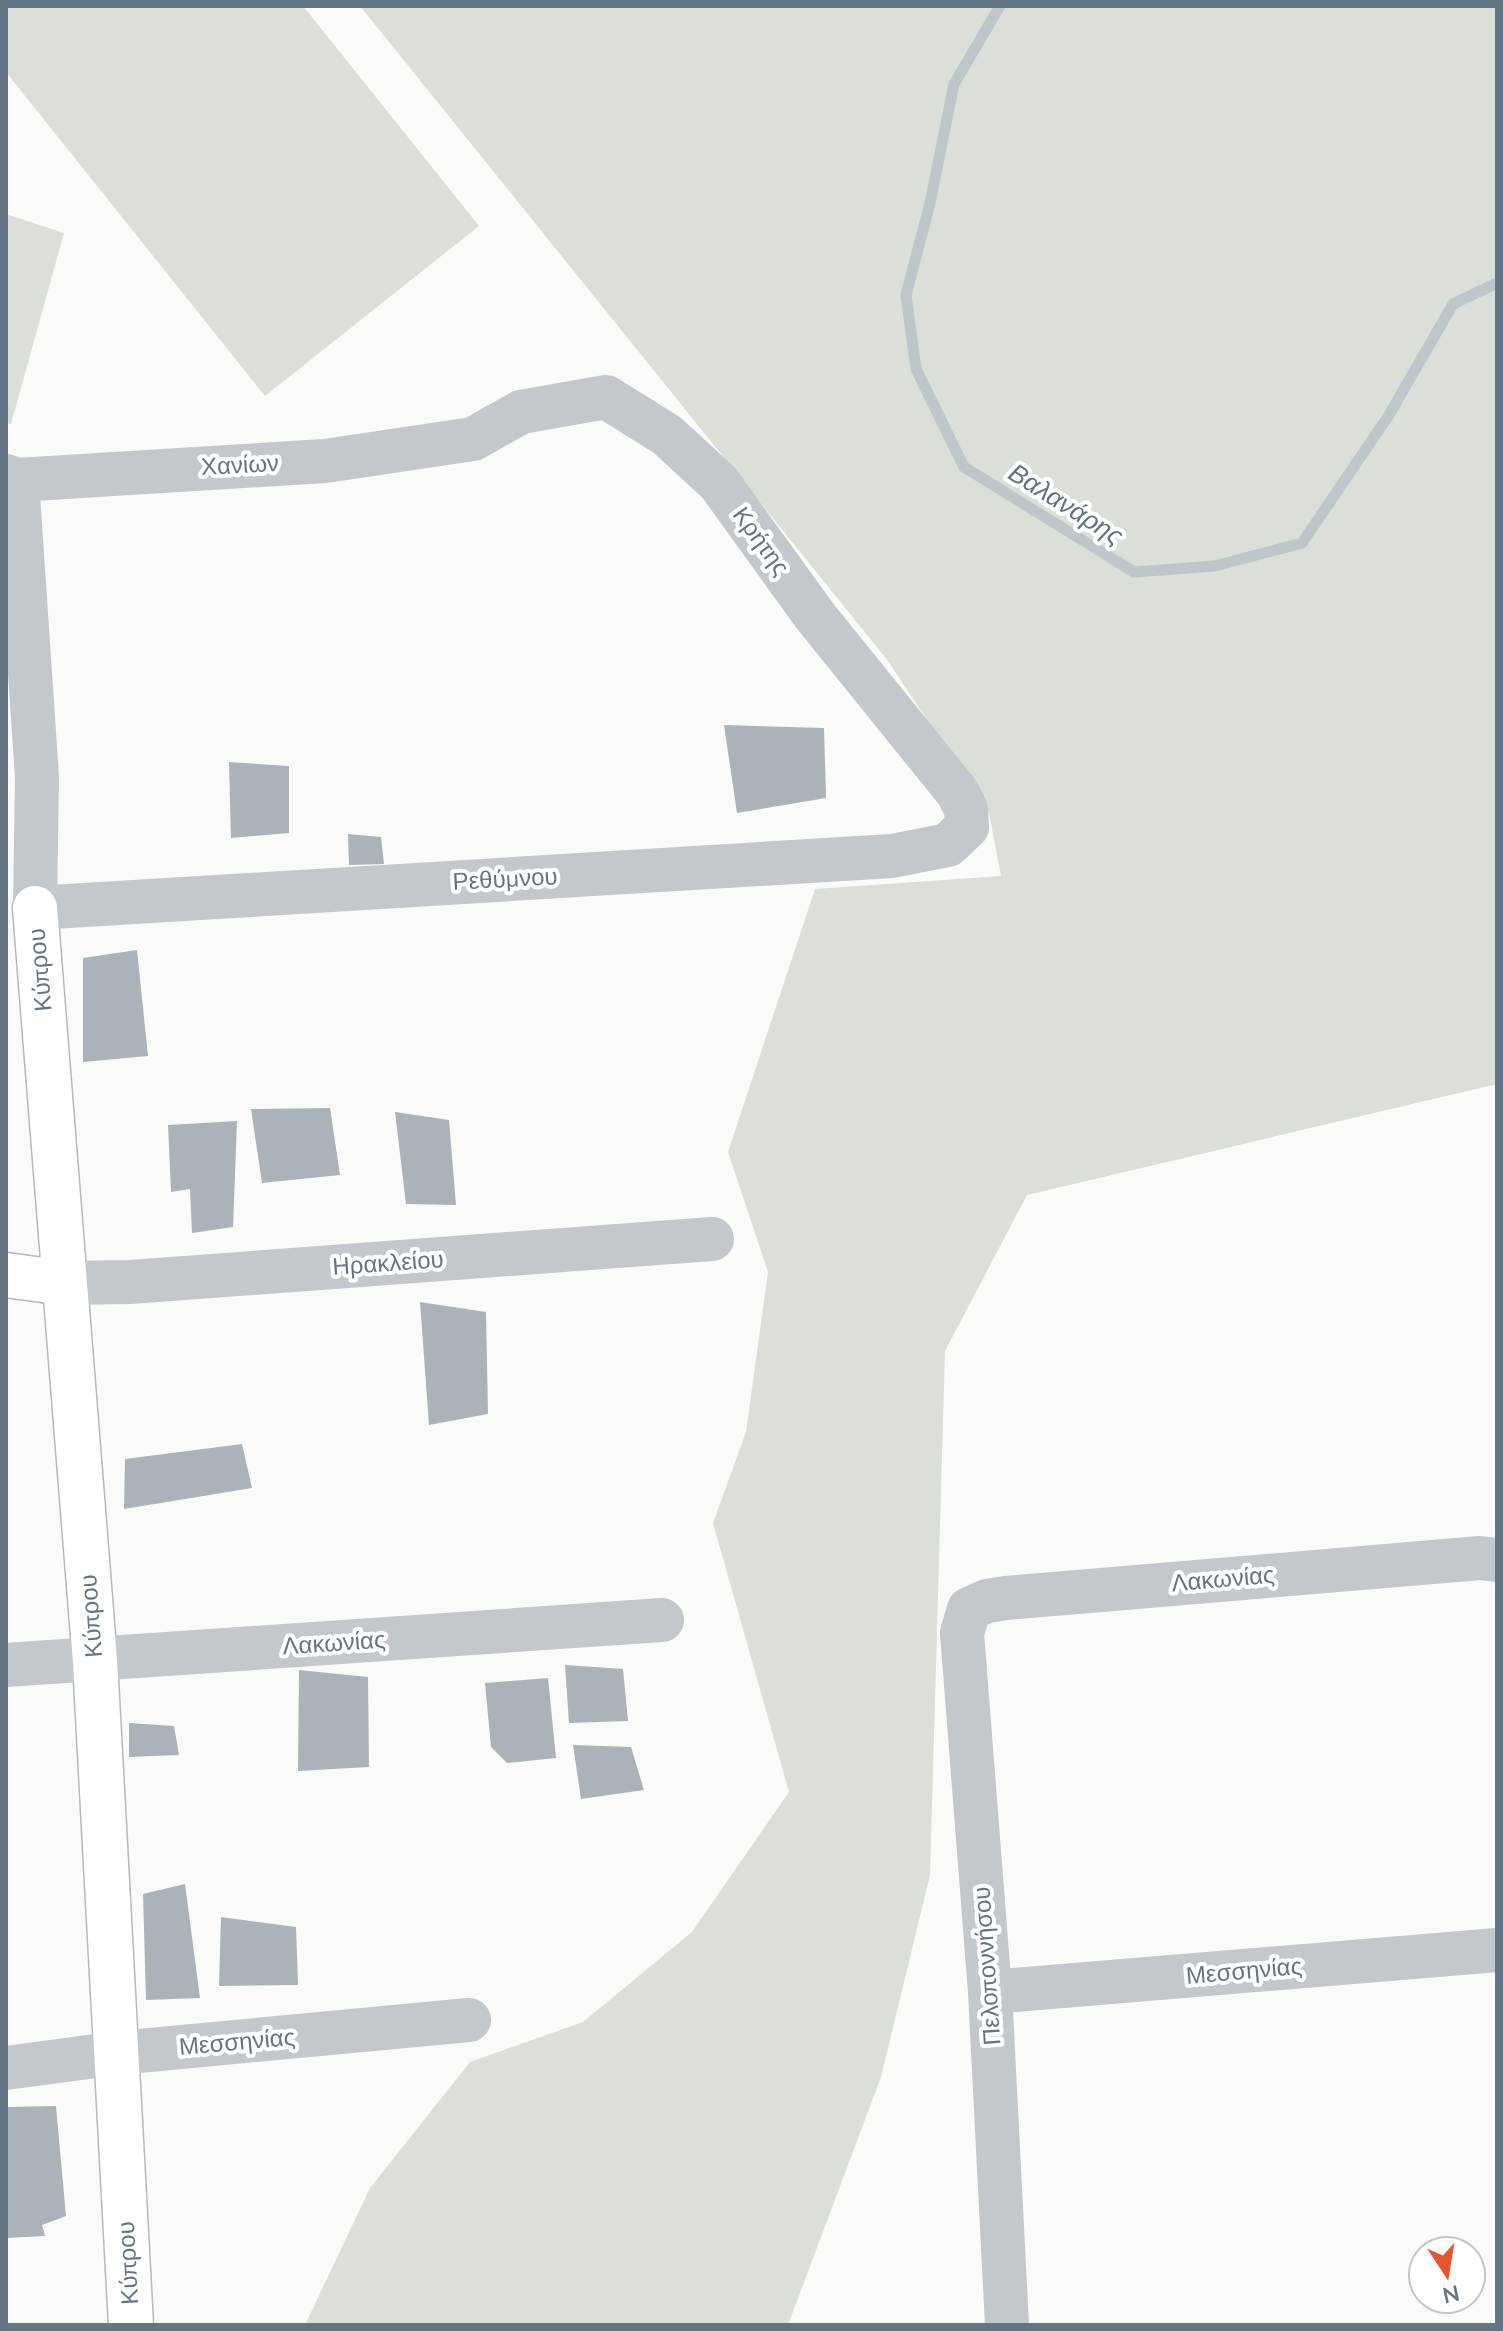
<svg xmlns="http://www.w3.org/2000/svg" width="1503" height="2331" viewBox="0 0 1503 2331" font-family="'Nunito Sans',sans-serif">
	<style>
		.green { fill: #dadfd7 }
		.lines { fill: none; stroke-linecap: round; stroke-linejoin: round }
		.stream { stroke: #bbc7cb; stroke-width: 11 }
		.building { fill: #aab3b9 }
		.secondary-casing { stroke: #b3babf; stroke-width: 47 }
		.street { stroke: #c3c8cc; stroke-width: 44 }
		.secondary { stroke: #fff; stroke-width: 44 }
		.labels { text-anchor: middle; stroke-width: 8; stroke-linejoin: round; paint-order: stroke }
		.street-label { font-size: 24px; fill: #657683; stroke: #fff }
		.water-label { font-size: 26px; font-style: italic; fill: #60757c; stroke: #fff }
	</style>
	<rect width="100%" height="100%" fill="#fafaf8"/>
	<!-- green -->
	<path class="green" d="M6,6H303L479,226L265,396L6,72Z
		M360,6H1497V1084L1027,1195L945,1351L930,1875L881,2077L788,2325H305L370,2188L470,2062L583,2022L692,1932L789,1792L713,1523L746,1432L768,1272L728,1152L815,889L1001,876L989,813L888,661Z
		M6,214L64,233L11,424L6,423Z"/>
	<g class="lines">
		<!-- stream -->
		<path class="stream" d="M1000,6L954,84L930,203L906,295L916,369L964,467L1134,572L1215,566L1302,543L1389,415L1453,304L1497,283"/>
	</g>
	<!-- building -->
	<path class="building" d="M724,725L824,728L826,798L737,813Z
		M229,762L289,766V833L231,838Z
		M348,834L381,837L384,864L349,865Z
		M137,950L148,1056L83,1062V958Z
		M330,1108L340,1175L262,1183L251,1109Z
		M395,1112L449,1120L456,1205L406,1204Z
		M237,1121L233,1227L192,1233L190,1189L171,1192L168,1125Z
		M420,1302L486,1312L488,1414L429,1425Z
		M242,1444L252,1488L124,1509L125,1459Z
		M565,1665L623,1669L628,1721L569,1723Z
		M299,1670L368,1677L369,1767L298,1771Z
		M548,1678L556,1758L507,1763L491,1747L485,1683Z
		M129,1723L174,1726L179,1755L129,1757Z
		M573,1745L631,1747L644,1790L581,1799Z
		M185,1884L200,1998L146,2000L143,1894Z
		M221,1917L296,1927L298,1985L219,1986Z
		M56,2106L66,2216L42,2225L45,2236L6,2238V2107Z"/>
	<g class="lines">
		<defs>
			<path id="secondary" d="M35,908L95,1661L131,2325
				M6,1275L65,1283"/>
		</defs>
		<!-- secondary casing -->
		<use href="#secondary" class="secondary-casing"/>
		<!-- street -->
		<path class="street" d="M6,476L17,480L325,461L473,439L521,412L606,397L667,435L719,483L815,616L958,793L966,809L967,827L948,845L892,856L35,908L37,777L17,480
			M65,1283L130,1282L712,1239
			M6,1665L662,1620
			M990,1992L1497,1950
			M6,2068L118,2053L469,2020
			M1007,2325L990,1992L962,1633L969,1609L987,1601L1006,1598L1480,1558L1497,1560"/>
		<!-- secondary -->
		<use href="#secondary" class="secondary"/>
	</g>
	<g class="labels">
		<!-- street labels -->
		<g class="street-label">
			<text transform="translate(240 465) rotate(-3)" y="8">Χανίων</text>
			<text transform="translate(761 541) rotate(54)" y="8">Κρήτης</text>
			<text transform="translate(505 879) rotate(-3)" y="8">Ρεθύμνου</text>
			<text transform="translate(40 970) rotate(-95)" y="8">Κύπρου</text>
			<text transform="translate(388 1263) rotate(-4)" y="8">Ηρακλείου</text>
			<text transform="translate(1223 1579) rotate(-5)" y="8">Λακωνίας</text>
			<text transform="translate(91 1616) rotate(-94)" y="8">Κύπρου</text>
			<text transform="translate(334 1643) rotate(-4)" y="8">Λακωνίας</text>
			<text transform="translate(987 1966) rotate(-94)" y="8">Πελοποννήσου</text>
			<text transform="translate(1244 1971) rotate(-5)" y="8">Μεσσηνίας</text>
			<text transform="translate(237 2042) rotate(-5)" y="8">Μεσσηνίας</text>
			<text transform="translate(128 2263) rotate(-93)" y="8">Κύπρου</text>
		</g>
		<!-- water labels -->
		<g class="water-label">
			<text transform="translate(1066 504) rotate(32)" y="9">Βαλανάρης</text>
		</g>
	</g>
	<!-- border -->
	<rect width="1503" height="2331" fill="none" stroke="#657683" stroke-width="16"/>
	<!-- north arrow -->
	<g transform="translate(1447 2275) rotate(168)"><circle r="38" fill="#ffffff" stroke="#c1c8cd" stroke-width="2"/>
	<path d="M0-6L14 30L0 20L-14 30Z" fill="#e4572e"/>
	<text y="-12" font-size="22" font-weight="bold" text-anchor="middle" fill="#657683">N</text>
	</g>
</svg>
